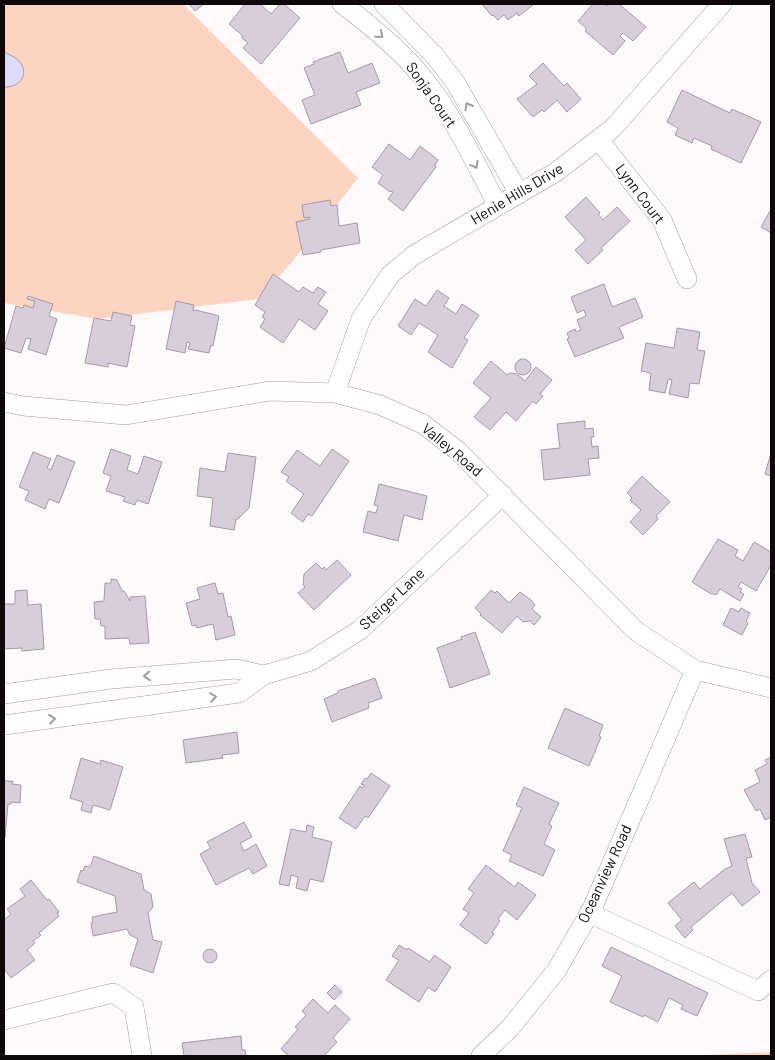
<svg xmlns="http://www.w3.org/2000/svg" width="775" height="1060" viewBox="0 0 775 1060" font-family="Barlow,sans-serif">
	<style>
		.green { fill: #fdd4c2 }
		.water { fill: #dfdbfb; stroke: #a19cb3 }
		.building { fill: #d9cddc; stroke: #a599a7 }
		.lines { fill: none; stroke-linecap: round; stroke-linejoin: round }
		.minor-casing { stroke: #a9979f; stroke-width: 20 }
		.minor { stroke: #fff; stroke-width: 19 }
		.oneway { stroke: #9f9d9e }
		.labels { text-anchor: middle; stroke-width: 4; stroke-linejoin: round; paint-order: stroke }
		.street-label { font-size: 15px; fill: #0f090c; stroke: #fff }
	</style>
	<rect width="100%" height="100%" fill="#fefafb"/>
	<!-- green -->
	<path class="green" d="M4,4H183L358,178L293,261L257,299L98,319L4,303Z
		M771,1052V1056H685Z"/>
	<!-- water -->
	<path class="water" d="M4,52C8,54 15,57 18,60C31,73 20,88 4,87Z"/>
	<!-- building -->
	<path class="building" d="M189,4H204L195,11Z
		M245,4H260L271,14L280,4H284L300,18L261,64L243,48L248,43L242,38L243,36L229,24Z
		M482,4H534L519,16L517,13L508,20L504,15L498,20L493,15L492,16Z
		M593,4H604L607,6L608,4H619L646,27L633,41L623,33L620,36L625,41L613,55L585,31L587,29L578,21Z
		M340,52L348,73L372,63L380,83L356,92L361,105L311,124L302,100L315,95L304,68L314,64L313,62Z
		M543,63L564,86L567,83L581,99L567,112L557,100L544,112L542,110L533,117L517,99L537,84L529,76Z
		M682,90L730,113L732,109L761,122L741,163L711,149L712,146L694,138L692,143L675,135L678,128L667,122Z
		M389,144L410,160L420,146L438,160L435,165L436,167L403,211L388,199L393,192L391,191L390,192L378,183L383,175L372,167Z
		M586,197L600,213L598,214L603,220L617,207L630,221L601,248L603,250L588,264L575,250L586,240L565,217Z
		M330,200L331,206L337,205L339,226L357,223L360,243L321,250V252L303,255L296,222L310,219V217L304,218L302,205Z
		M771,209V233L761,227Z
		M273,274L299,292L303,287L313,293L318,287L326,292L318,304L328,311L315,330L299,319L283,343L260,327L265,319L262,317L265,312L255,305Z
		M604,284L612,307L635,298L643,317L619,327L624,338L575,357L567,339L569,338L567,333L575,329L576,332L581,330L577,320L586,316L584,310L577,313L571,297Z
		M437,290L449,298L444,306L456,314L462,304L479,315L464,338L468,340L452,368L428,352L438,335L419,323L411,335L398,326L415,299L426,306Z
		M28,296L53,304L49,316L57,319L46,355L28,349L31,339L26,338L21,353L4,348L16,306L23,308L24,305L33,308L35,301L27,299Z
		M176,301L194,305L193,311L196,310L219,316L213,346L211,345L209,353L188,349L190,343L187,342L185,353L166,349Z
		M113,312L132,316L130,325L135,326L127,367L108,363V367L85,363L94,318L111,321Z
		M677,328L700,332L697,350L705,351L699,384L690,383L688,398L669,394L672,380L668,379L665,393L649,390L651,373L641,371L646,343L674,348Z
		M515 367a8 8 0 1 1 16 0a8 8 0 1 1-16 0Z
		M491,361L507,375L511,373L517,374L525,381L536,367L552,380L540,394L543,396L536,404L533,401L516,421L506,412L490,430L474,417L491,398L473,383Z
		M585,421V429L593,428L594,437H591L592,447L598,446L599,458L588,459L590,475L544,480L541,450L560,448L557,424Z
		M111,449L131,456L127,470L138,474L144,456L162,462L148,504L137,500L135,505L123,501L125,497L106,491L111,476L103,473Z
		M332,449L349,461L312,516L308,514L303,522L291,513L304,494L286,481L289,477L281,472L297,450L320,466Z
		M33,452L51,459L47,468L51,470L57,455L75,462L59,503L49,499L45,509L25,500L29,491L19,487Z
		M228,453L256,457L249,508L238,519H236L234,530L210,526L213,498L197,496L200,468L225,472Z
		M771,453V476L765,474Z
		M642,476L670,502L656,516L658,519L643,535L630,522L641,510L630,500L632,498L627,493Z
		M379,484L427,496L422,520L404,515L398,541L363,532L368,511L376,513L378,506L374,505Z
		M718,539L738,550L735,556L743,561L754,542L771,552V565L756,591L741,582L738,587L742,589L740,592L744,594L740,601L720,589L716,595L712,593L711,594L692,582Z
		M337,560L351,575L314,610L298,593L305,587L303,585L304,574L316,563L322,569L324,567L326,570Z
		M111,579L117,580L122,591H124L130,601V597L145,596L149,643L130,644L129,638L105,639V626H101L100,619H95L94,602L104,601L105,583H111Z
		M215,583L218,594L223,593L228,617L231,616L235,635L216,640L213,624L197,628L196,625L192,626L186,603L200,599L197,588Z
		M27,590L28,605L41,604L44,649L22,651V648L4,649V604H15V591Z
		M491,590L495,593L497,591L509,603L520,592L531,600L535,605L532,609L541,617L534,625L530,621L523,622L517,616L502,633L480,615L481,614L475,608Z
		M731,608L739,612L741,608L750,613L746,621L748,623L742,635L723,625Z
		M475,632L490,674L450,688L437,648L462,639L461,637Z
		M375,678L382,698L368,703L369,708L332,722L324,699L338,693V691Z
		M565,708L603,725L599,736L601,737L589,766L548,748Z
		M237,732L239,753L222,755L223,758L186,763L183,740Z
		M771,757V817L765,820L760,809L756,811L744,790L760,782L755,770L767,764L765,760Z
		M81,758L100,764L101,760L123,767L110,810L93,805L91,813L81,810L83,802L70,798Z
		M371,773L390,786L368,818L365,816L356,829L339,818L360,786L362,788L364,785L361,784L365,778L367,779Z
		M4,781H13L12,784L21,785L20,803L11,802V804H8L5,837Z
		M524,787L559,803L549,824L552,826L544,844L555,850L543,876L509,861L512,855L503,851L522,808L516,805Z
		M244,822L252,837L240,843L244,851L256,844L267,866L253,874L249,868L216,885L200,854L211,848L207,842Z
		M307,825L314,827L312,837L332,842L323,882L310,879L307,891L296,888L298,877L291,875L289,886L279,884L291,829L306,832Z
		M745,834L752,857L746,858L752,883L760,892L742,906L732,893L691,927L693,930L685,938L675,926L682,920L668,903L694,882L700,889L725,869L732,866L724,839Z
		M94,856L141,874L144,890L151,894L153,907L148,913L153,940L162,942L153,973L130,965L138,939L130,935L127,929L93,936L91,923H93L92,917L117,912L115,896L77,882L81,870L83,871L85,866L90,867Z
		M486,865L515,887L518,882L536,895L517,920L505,910L498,919L500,921L492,933L494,934L486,944L460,925L469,913L463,909L474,893L468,889Z
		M31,880L47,900L49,899L59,912L57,913L59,916L39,933L41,935L33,941L35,943L27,950L35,960L11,978L4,969V920L11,914L7,909L25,896L20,889Z
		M399,945L407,950L408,948L430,962L434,955L451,967L435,992L428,987L419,1002L386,980L399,960L392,956Z
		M611,947L708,993L697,1016L681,1009L683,1005L669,998L658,1022L644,1015L643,1017L610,1002L622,976L602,966Z
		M203 956a7 7 0 1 1 14 0a7 7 0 1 1-14 0Z
		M335,985L342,992L334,1000L327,993Z
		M313,999L328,1013L335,1005L350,1019L333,1038L337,1042L324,1056H289L281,1049L298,1029L295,1027L306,1015L302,1011Z
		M241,1036L242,1050H245L246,1056H184L182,1043Z"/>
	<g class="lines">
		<defs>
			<path id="minor" d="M342,4C370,25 397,47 419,73C452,112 474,161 498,206
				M384,4L435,56L455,82L519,193
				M599,140L662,220L687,279
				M335,393L361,319L390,275L414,255L556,172L613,128L722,4
				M4,402L23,406L126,415L270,391L335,393L380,405L423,424L458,451L636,631L695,670L771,688
				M4,694L111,679L236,669L264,675
				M4,725L239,693L264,675L311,661L360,630L503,495
				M589,913L758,991L771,980
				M4,1020L113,993L134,1007L142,1056
				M481,1056L510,1028L556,971L592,909L695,670"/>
		</defs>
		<!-- minor casing -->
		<use href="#minor" class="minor-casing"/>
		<!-- minor -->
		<use href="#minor" class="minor"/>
	</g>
	<!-- one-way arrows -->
	<defs><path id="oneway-chevron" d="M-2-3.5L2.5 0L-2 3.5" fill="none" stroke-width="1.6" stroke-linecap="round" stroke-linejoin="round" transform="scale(1.25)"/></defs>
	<g class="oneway">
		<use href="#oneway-chevron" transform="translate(380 35) rotate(40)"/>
		<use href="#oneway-chevron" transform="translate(468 106) rotate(-120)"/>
		<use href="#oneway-chevron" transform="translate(475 165) rotate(61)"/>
		<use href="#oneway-chevron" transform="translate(147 676) rotate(175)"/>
		<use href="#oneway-chevron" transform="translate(213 697) rotate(-8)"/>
		<use href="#oneway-chevron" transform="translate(52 719) rotate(-7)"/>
	</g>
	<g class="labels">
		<!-- street labels -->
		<g class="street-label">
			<text transform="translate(431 95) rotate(55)" y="5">Sonja Court</text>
			<text transform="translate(517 194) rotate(-31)" y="5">Henie Hills Drive</text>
			<text transform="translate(640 194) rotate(53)" y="5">Lynn Court</text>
			<text transform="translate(452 450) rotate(40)" y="5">Valley Road</text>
			<text transform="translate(392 599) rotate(-43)" y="5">Steiger Lane</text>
			<text transform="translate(605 874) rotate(-65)" y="5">Oceanview Road</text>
		</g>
	</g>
	<!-- border -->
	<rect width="775" height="1060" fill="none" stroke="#0f090c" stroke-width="10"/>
</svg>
